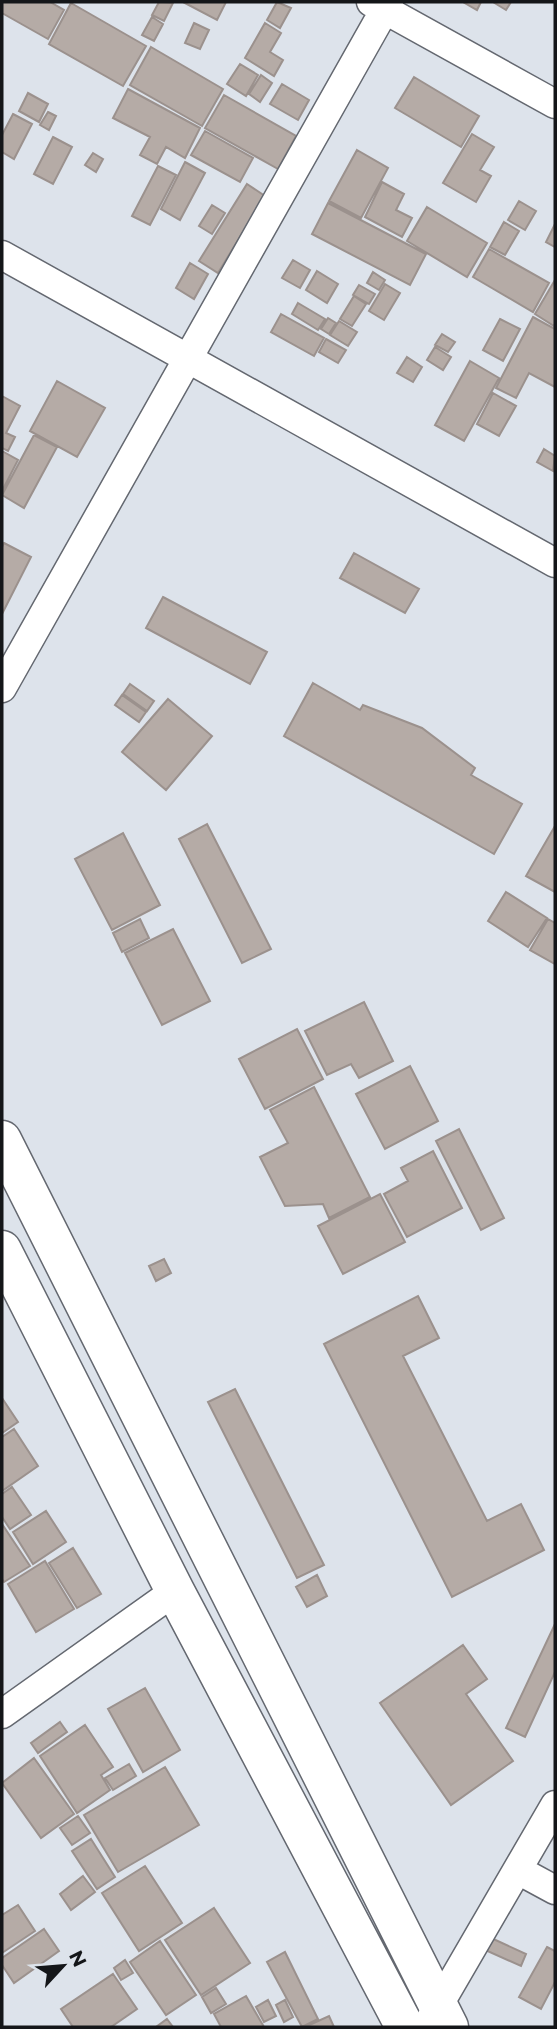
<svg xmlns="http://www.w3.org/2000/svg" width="557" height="2029" viewBox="0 0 557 2029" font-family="Montserrat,sans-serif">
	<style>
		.building { fill: #b5aba6; stroke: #9b918d; stroke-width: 2 }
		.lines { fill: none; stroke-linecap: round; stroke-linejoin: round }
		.street-casing { stroke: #646870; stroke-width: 31 }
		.primary-casing { stroke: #646870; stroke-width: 41 }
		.street { stroke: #fff; stroke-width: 28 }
		.primary { stroke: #fff; stroke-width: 38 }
	</style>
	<rect width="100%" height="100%" fill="#dde3eb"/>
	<!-- building -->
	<path class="building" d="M2,2H50L64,10L48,39L2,13Z
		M159,2L173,3L164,21L152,15Z
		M183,2H226L217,20Z
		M277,2L291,8L280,28L267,20Z
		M463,2H481L477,10Z
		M493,2H511L506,10Z
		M71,3L146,46L123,86L49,44Z
		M152,17L163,24L154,41L142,35Z
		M194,23L209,30L200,49L185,43Z
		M265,23L281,33L270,52L283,60L274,76L245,58Z
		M151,47L223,89L202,126L130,85Z
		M240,64L258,75L246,96L227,84Z
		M261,75L272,83L260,102L249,94Z
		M414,77L479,116L461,147L395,108Z
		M282,84L309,100L298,120L270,104Z
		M128,89L200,128L185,158L166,147L157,164L140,155L150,137L113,118Z
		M28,93L48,104L39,122L19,111Z
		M224,95L296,136L278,169L205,128Z
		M48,112L56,116L49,130L40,125Z
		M13,114L32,124L14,159L2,152V135Z
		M205,131L253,158L240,182L191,155Z
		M472,134L494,147L480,170L491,176L476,202L443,183Z
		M53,137L72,147L53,184L34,174Z
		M357,150L388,168L361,218L329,201Z
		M93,153L103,159L96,172L85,165Z
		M185,162L205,173L180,220L161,209Z
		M158,166L176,175L150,225L132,216Z
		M382,182L404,194L396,210L412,218L402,237L365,217Z
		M247,184L265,196L218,273L199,261Z
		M519,201L536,211L525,230L508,220Z
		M328,203L426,254L410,285L312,234Z
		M212,205L225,213L212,234L199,226Z
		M427,207L487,243L467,277L407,241Z
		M504,222L519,231L505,255L490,247Z
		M555,224V247L546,242Z
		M489,249L549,283L533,312L473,277Z
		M293,260L310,270L300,288L282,278Z
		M190,263L208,274L194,299L176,288Z
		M317,271L338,284L327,303L306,290Z
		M373,272L385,280L379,290L367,283Z
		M555,280V324L554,326L535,314Z
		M385,284L400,293L384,320L369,311Z
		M359,285L375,294L369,304L353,295Z
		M354,296L366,304L352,326L340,319Z
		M298,303L325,319L318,330L292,314Z
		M281,314L324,338L314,356L271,332Z
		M533,317L555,329V387L529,373L516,398L496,388Z
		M328,318L336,323L329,334L321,329Z
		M500,319L520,329L503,361L483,350Z
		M339,321L357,332L348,346L330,335Z
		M442,334L455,342L448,352L435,345Z
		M326,339L346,350L338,363L319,352Z
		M435,347L451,357L443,370L427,360Z
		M407,357L422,367L413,382L397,373Z
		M470,361L499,378L464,441L435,425Z
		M57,381L105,408L77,457L30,431Z
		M493,393L516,406L499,436L477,424Z
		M2,396L20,406L6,433L15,437L8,451L2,448Z
		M34,435L57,447L24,508L2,495Z
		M544,449L555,456L553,471L537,462Z
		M2,451L18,460L2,491Z
		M4,543L31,557L2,614V547Z
		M354,553L419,589L405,613L340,578Z
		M163,597L267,652L250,684L146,628Z
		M313,683L360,710L363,705L422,728L475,768L471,775L522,804L494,854L284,736Z
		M130,684L154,701L147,711L123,694Z
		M122,695L146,712L139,722L115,705Z
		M168,699L212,736L166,790L122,752Z
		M207,824L271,949L242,963L179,839Z
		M555,826V892L526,876Z
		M123,833L160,905L112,930L75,859Z
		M506,892L547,918L528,947L488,921Z
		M140,919L149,938L122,952L113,933Z
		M548,919L555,923V964L530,950Z
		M173,929L210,1001L162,1025L125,953Z
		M364,1002L393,1061L359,1078L351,1064L327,1075L305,1031Z
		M297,1029L323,1079L265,1109L239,1059Z
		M410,1066L438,1121L385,1149L356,1094Z
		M314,1087L370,1197L329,1218L323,1204L285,1206L260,1157L288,1143L270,1110Z
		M459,1129L504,1218L481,1230L436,1141Z
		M433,1151L462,1208L407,1237L384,1194L408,1181L401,1168Z
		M380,1194L405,1242L343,1274L318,1226Z
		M164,1259L171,1273L156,1281L149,1266Z
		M418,1296L439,1338L403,1356L487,1521L521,1504L544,1550L452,1597L324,1344Z
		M235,1389L324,1565L297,1578L208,1402Z
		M2,1398L18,1422L2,1433Z
		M14,1429L38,1466L2,1491V1437Z
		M12,1487L31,1515L10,1529L2,1517V1494Z
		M46,1511L66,1542L33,1564L13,1532Z
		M2,1524L30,1566L4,1582L2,1579Z
		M73,1548L101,1594L77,1608L49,1563Z
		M45,1561L74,1609L36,1632L8,1584Z
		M317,1575L327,1596L307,1607L296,1587Z
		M555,1624V1672L525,1737L506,1728Z
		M463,1645L487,1679L466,1694L513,1761L451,1805L380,1703Z
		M145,1688L180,1750L143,1772L108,1709Z
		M60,1722L67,1732L38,1753L31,1743Z
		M85,1725L113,1767L101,1775L110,1790L77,1813L40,1756Z
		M34,1758L74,1814L41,1838L2,1783Z
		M129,1764L136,1776L113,1790L105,1778Z
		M165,1767L199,1825L118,1872L84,1815Z
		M78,1816L90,1833L72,1845L60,1828Z
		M91,1839L115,1877L97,1889L72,1851Z
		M145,1866L182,1923L139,1951L102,1893Z
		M83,1876L95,1892L71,1910L60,1894Z
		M18,1905L35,1931L2,1953V1915Z
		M214,1908L250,1963L201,1995L165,1940Z
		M44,1929L59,1951L14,1983L2,1965V1958Z
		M489,1937L526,1954L521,1966L483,1949Z
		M160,1941L196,1995L166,2015L130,1962Z
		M547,1947L555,1951V1982L541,2009L519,1997Z
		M285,1952L318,2019L302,2027L267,1962Z
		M125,1960L133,1973L121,1980L114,1968Z
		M113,1974L137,2009L111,2027H73L61,2009Z
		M216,1988L226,2004L211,2013L202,1997Z
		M246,1996L264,2027H221L214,2014Z
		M268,2000L276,2016L264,2022L256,2007Z
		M285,2000L293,2017L284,2022L276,2005Z
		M329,2016L334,2027H305Z
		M167,2019L173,2027H156Z"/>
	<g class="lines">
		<defs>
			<path id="street" d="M371,2L555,104
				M2,255L555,563
				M2,688L389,2
				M2,1714L175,1591
				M518,1870L555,1890
				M426,2027L555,1805"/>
			<path id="primary" d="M2,1140L449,2027
				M2,1250L175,1591L405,2027"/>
		</defs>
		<!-- street casing -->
		<use href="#street" class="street-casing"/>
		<!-- primary casing -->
		<use href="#primary" class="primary-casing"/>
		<!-- street -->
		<use href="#street" class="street"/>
		<!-- primary -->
		<use href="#primary" class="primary"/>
	</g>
	<!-- border -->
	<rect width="557" height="2029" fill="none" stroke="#141619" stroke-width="7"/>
	<!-- north arrow -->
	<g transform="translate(63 1966) rotate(64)" stroke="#dde3eb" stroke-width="5" paint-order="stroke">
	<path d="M0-5L12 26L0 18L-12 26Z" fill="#141619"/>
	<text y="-10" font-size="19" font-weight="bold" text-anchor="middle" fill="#141619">N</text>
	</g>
</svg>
